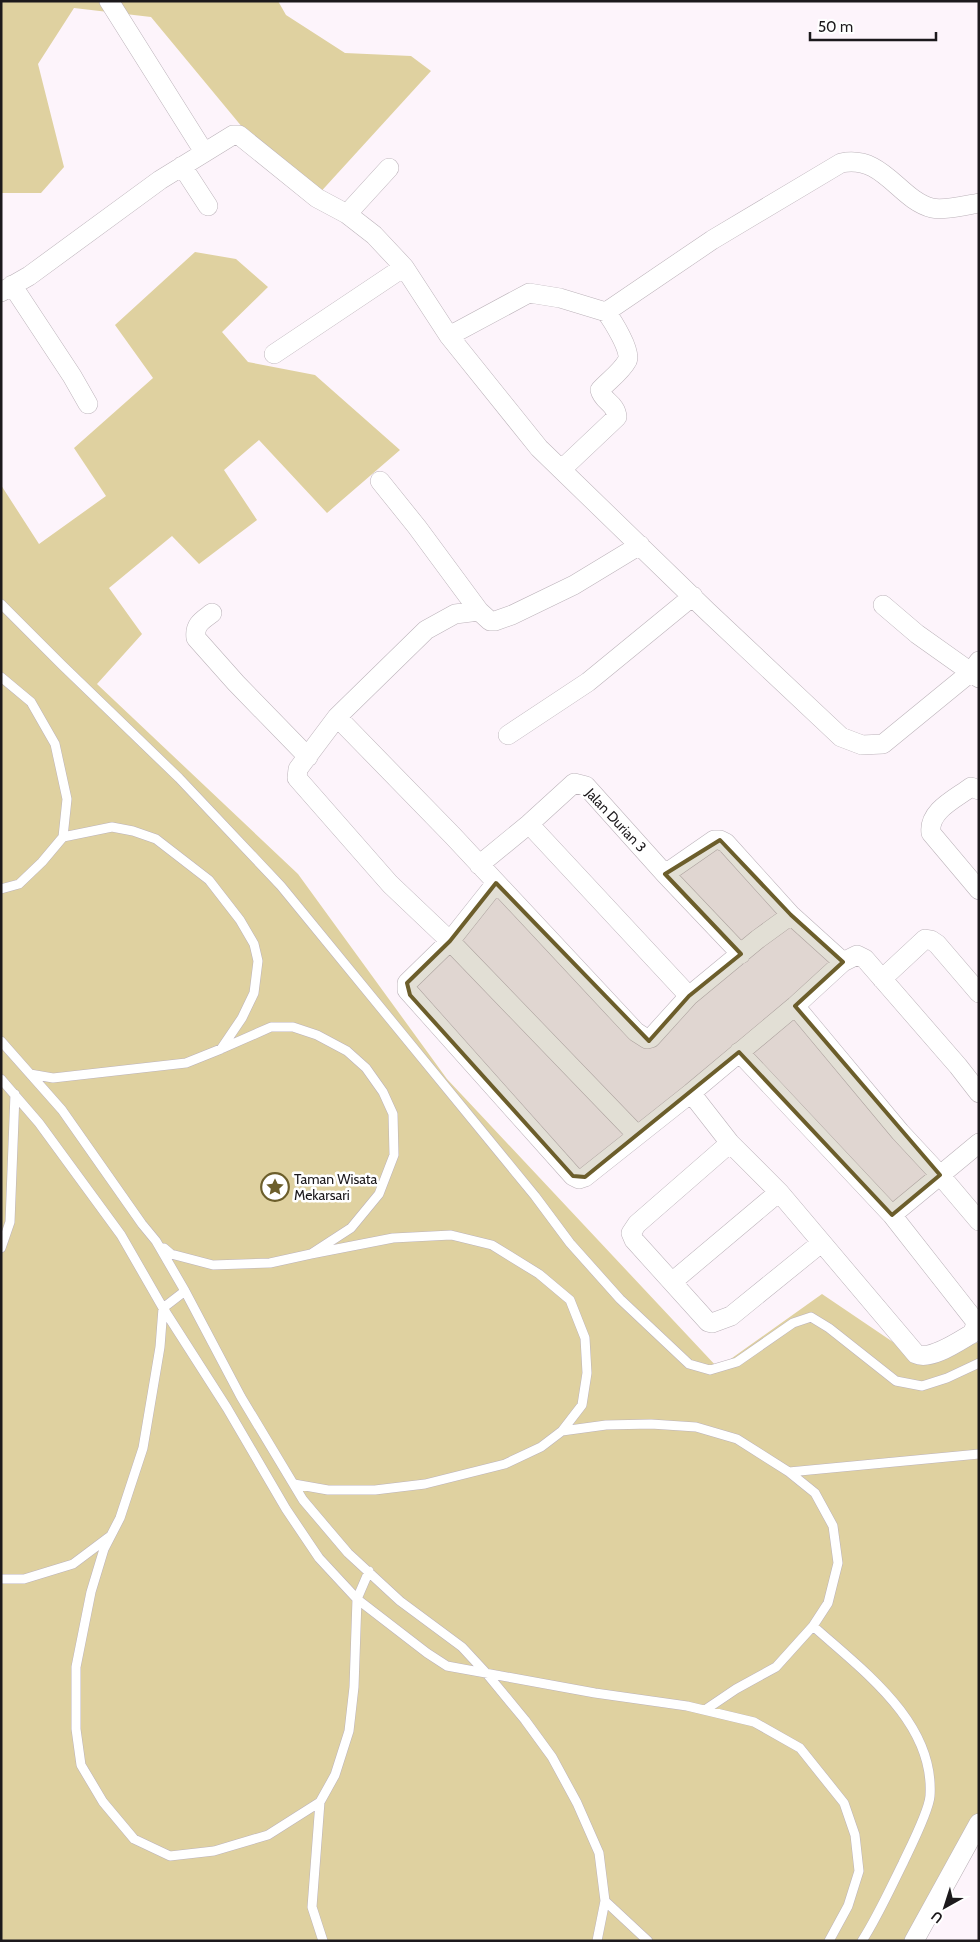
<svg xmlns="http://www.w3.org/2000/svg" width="980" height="1942" viewBox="0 0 980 1942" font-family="Cabin,sans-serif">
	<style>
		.green { fill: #dfd1a0 }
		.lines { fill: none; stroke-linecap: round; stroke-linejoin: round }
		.service-casing { stroke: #bcb3ba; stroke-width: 10 }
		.minor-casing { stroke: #bcb3ba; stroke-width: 20 }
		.service { stroke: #fff; stroke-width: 9 }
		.minor { stroke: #fff; stroke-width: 19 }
		.marked { fill: #6c5e2b; fill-opacity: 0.2; stroke: #6c5e2b; stroke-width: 4; stroke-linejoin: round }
		.labels { text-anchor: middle; stroke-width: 5; stroke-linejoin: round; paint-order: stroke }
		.street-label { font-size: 14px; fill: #1c191c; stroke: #fff }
		.poi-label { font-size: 14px; fill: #1c191c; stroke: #fff; text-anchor: start }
	</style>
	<rect width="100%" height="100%" fill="#fdf4fb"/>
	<!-- green -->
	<path class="green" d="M1,1H278L286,15L345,53L411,56L431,71L316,197L291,186L151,17L74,8L38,64L64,167L41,193H1Z
		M195,252L236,259L268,287L222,332L248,362L315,375L400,450L327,513L259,440L224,470L257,520L199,564L172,536L109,588L142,634L97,684L298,874L447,1079L718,1368L822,1294L921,1361L979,1342V1822L916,1941H1V485L39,544L106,496L74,448L153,378L115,325Z"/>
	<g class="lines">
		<defs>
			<path id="service" d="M1,604L62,665L179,778L281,886L535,1196L570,1243L620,1299L689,1364L710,1370L737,1362L793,1323L811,1317L829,1328L896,1381L922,1386L947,1378L979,1363
				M1,677L31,702L55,744L67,799L63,837L42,862L19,884L1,889
				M1,1041L62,1110L142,1224L156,1241L185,1291L241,1397L303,1500L348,1553L400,1601L462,1647L487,1674L525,1720L552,1757L577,1803L599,1853L605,1901L648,1941
				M30,1074L53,1078L186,1063L221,1049L242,1018L254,993L258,961L254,944L240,920L209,880L156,839L133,831L112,827L63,837
				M1,1079L39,1123L121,1235L163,1308L227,1408L286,1509L319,1558L357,1599L427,1653L447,1666L595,1693L687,1706L754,1722L800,1748L844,1803L855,1835L859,1871L848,1906L829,1941
				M1,1248L10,1222L15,1094
				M164,1248L171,1254L213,1265L270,1263L311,1254L351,1228L379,1194L394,1155L393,1114L383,1092L366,1068L347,1051L317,1035L293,1027H271L221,1049
				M185,1291L163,1308L160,1347L143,1448L120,1518L104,1549L91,1592L76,1667V1729L81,1765L103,1802L134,1839L170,1856L214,1851L268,1835L320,1802
				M562,1431L606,1425L651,1424L696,1427L737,1439L789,1472L815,1493L833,1526L838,1563L828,1603L813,1626L776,1667L736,1689L705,1710
				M789,1472L979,1454
				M294,1484L328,1490H375L425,1484L505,1464L541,1447L562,1431L582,1405L587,1373L585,1338L570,1300L539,1274L492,1245L451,1235L393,1238L311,1254
				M1,1579H24L73,1564L109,1537
				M813,1626C862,1670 935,1722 930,1796C929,1811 910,1848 903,1863C890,1889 878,1916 862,1941
				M323,1941L312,1907L320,1802L335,1775L349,1731L354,1687L357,1599L369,1571
				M597,1941L605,1901"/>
			<path id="minor" d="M109,1L204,152
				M182,166L208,206
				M347,214L389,168
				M12,285L72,376L88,404
				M1,292L29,276L160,180L233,135H239L317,198L347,214L374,235L404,267L449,336L539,448L707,611L841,737L862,745L883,744L971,672L979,661
				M449,336L529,293L560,298L606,312L712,240L841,163C883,154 899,200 932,208C943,211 967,205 979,203
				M274,354L404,267
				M562,469L617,417C616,403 603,402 600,390C608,381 621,372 627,361C633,353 612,320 606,312
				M380,481L417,527L479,611L490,621H495L512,615L574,585L640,545
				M883,605L917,634L979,678
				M479,611L455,614L426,630L337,717L298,769L297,778L390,884L450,941L637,1135
				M212,613C203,620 194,624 196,638L236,683L308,757
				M337,717L453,836L636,1032L647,1039L651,1038L689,996L758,939L791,915
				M508,735L588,682L693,596
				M979,790L971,787C955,799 928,811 931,833L979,890
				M529,824L689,996
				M479,865L529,824L574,783L586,786L665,874L741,954
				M665,874L714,840H720L726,843L791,915L843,962
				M496,883L450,941L407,983V990L573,1176L579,1179L585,1177L691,1093L795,1006L843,962L857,955L865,959L958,1066L979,1093
				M882,979L925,939L931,940L937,944L979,993
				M795,1006L900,1132L940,1175L979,1221
				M691,1093L730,1143L779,1192L916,1354C931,1361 959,1341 973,1333L976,1322L892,1215L739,1052
				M730,1143L637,1224L631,1233L634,1240L708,1322L712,1323L731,1316L821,1243
				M892,1215L979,1143
				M672,1282L779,1192
				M914,1941L979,1823"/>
		</defs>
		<!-- service casing -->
		<use href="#service" class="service-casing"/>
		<!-- minor casing -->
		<use href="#minor" class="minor-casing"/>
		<!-- service -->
		<use href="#service" class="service"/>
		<!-- minor -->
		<use href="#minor" class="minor"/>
	</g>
	<!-- marked area -->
	<path class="marked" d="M720,840L791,915L843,962L795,1006L940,1175L892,1215L739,1052L585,1177L573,1176L410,995L407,983L450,941L496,883L649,1041L689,996L741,954L665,874Z"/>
	<!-- icons -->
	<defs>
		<symbol id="sight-ring" viewBox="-11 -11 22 22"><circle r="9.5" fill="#fff" stroke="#6c5e2b" stroke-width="1.5"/><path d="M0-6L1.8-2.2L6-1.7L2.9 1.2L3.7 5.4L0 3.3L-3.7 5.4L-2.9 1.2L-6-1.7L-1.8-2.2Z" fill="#6c5e2b"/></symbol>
	</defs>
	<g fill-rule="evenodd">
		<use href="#sight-ring" x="259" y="1171" width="32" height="32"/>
	</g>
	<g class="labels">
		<!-- street labels -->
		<g class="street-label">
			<text transform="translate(616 820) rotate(47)" y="5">Jalan Durian 3</text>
		</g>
		<!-- poi labels -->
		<g class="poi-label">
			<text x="294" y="1184">Taman Wisata<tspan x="294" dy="16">Mekarsari</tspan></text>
		</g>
	</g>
	<!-- border -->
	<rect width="980" height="1942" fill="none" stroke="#1c191c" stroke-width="5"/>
	<!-- north arrow -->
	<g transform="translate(945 1907) rotate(219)" stroke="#ffffff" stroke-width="4" paint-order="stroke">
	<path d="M0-4L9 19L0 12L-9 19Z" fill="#1c191c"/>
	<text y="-8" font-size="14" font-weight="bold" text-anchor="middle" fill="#1c191c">U</text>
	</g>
	<!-- scale -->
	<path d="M810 32v8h126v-8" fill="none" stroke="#1c191c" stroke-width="2.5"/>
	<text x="818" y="32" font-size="15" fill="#1c191c" stroke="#ffffff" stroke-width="4" paint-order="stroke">50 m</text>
</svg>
